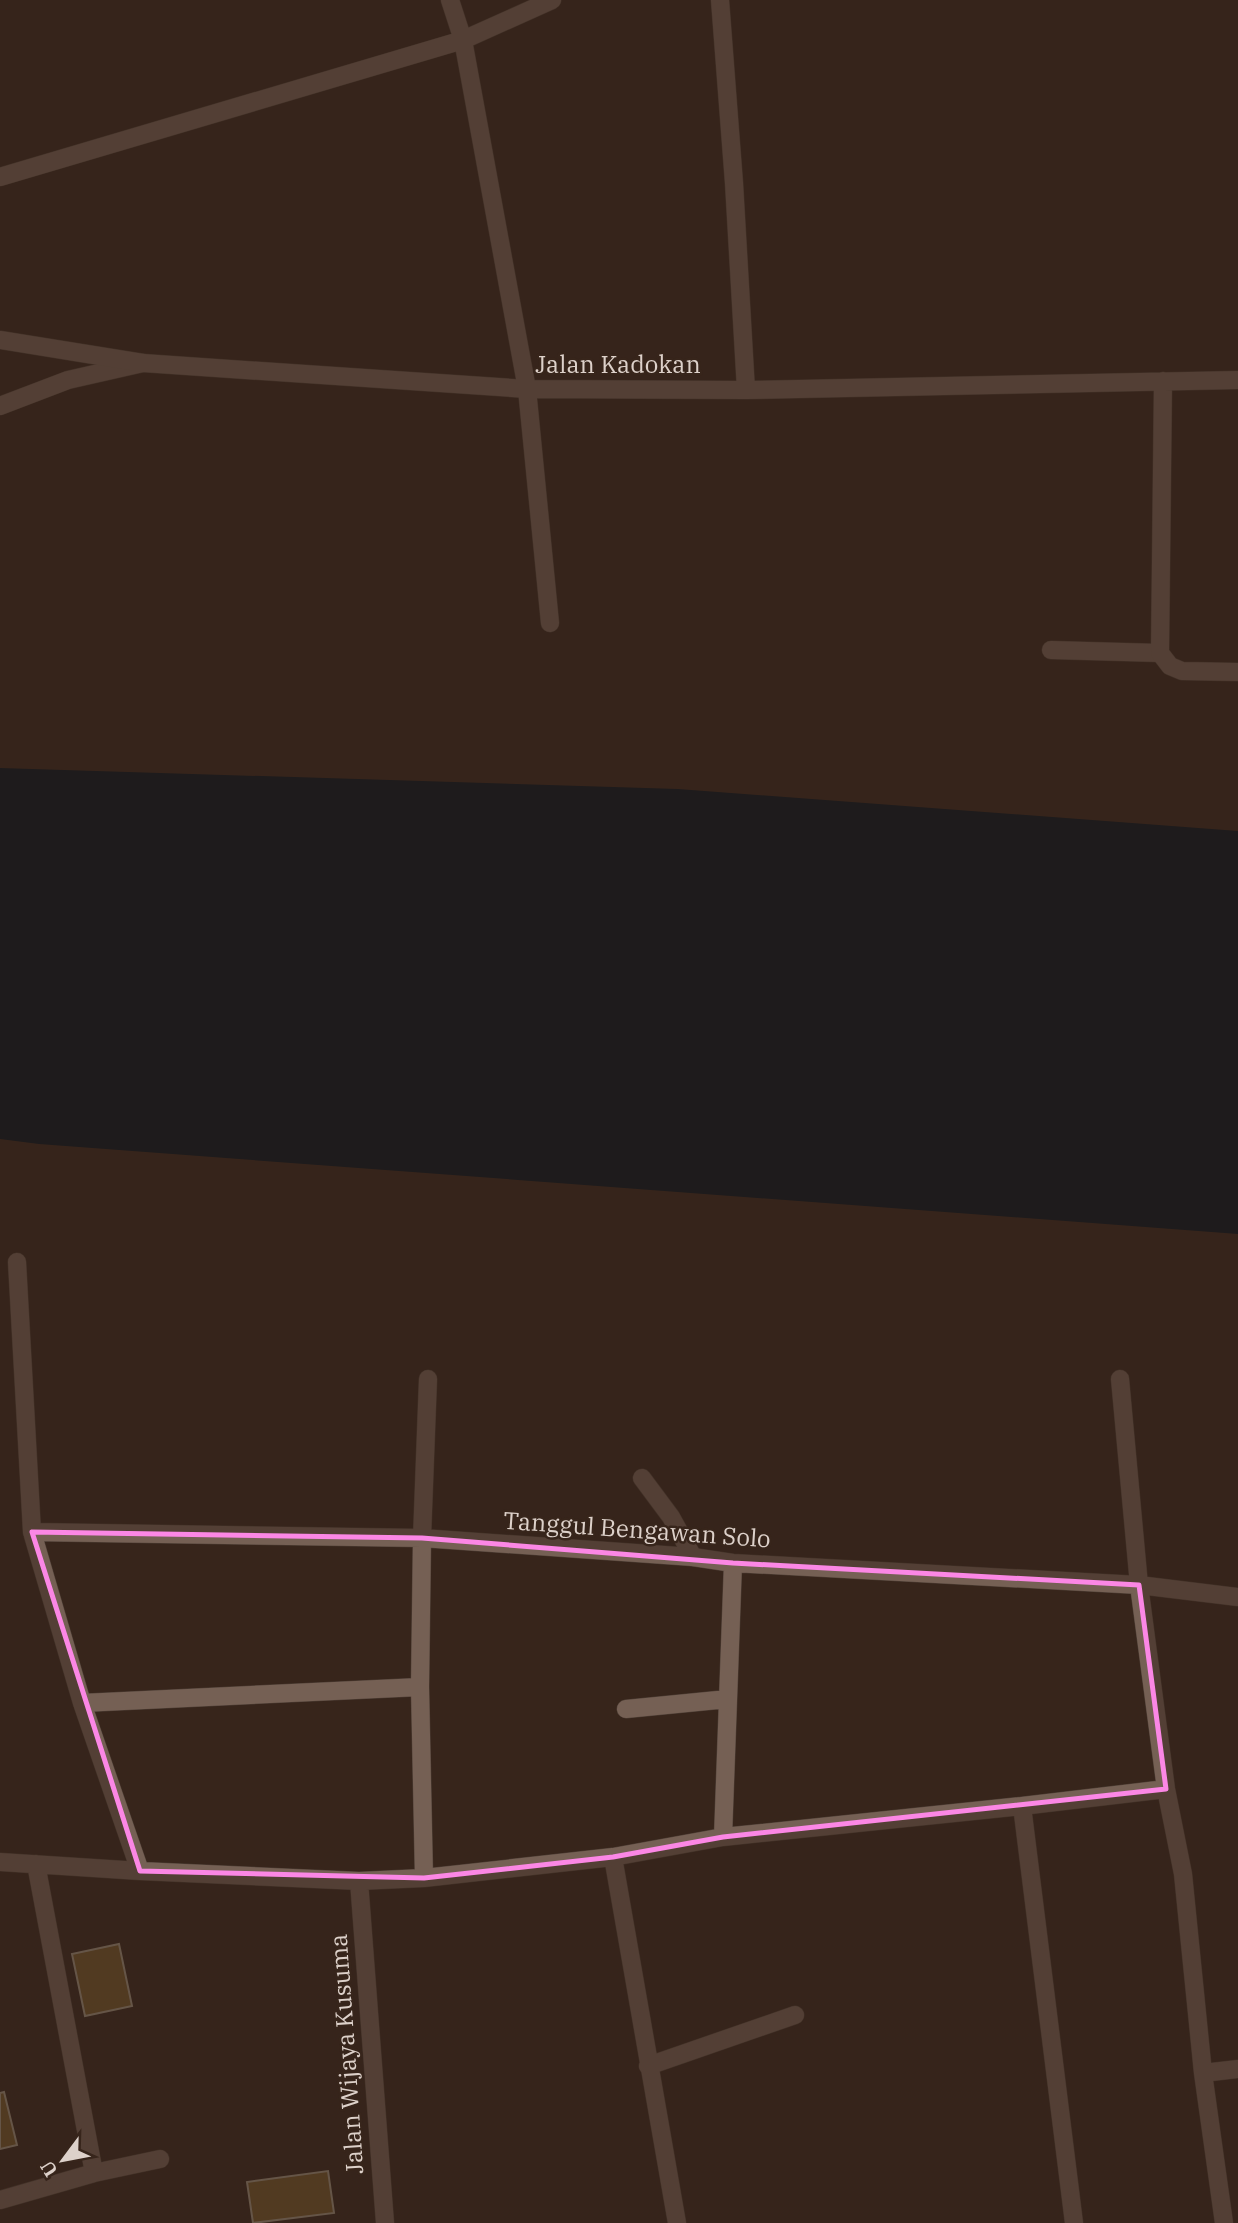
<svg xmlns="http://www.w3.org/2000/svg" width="1238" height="2223" viewBox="0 0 1238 2223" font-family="'IBM Plex Serif',serif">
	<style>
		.water { fill: #00111e }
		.building { fill: #715428; stroke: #9e907d; stroke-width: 2 }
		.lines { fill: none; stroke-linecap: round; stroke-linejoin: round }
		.service-casing { stroke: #504138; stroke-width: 19 }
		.minor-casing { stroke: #504138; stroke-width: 19 }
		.service { stroke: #756054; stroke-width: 18 }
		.minor { stroke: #756054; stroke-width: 18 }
		.marked { fill: none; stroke: #fb87e5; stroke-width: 5; stroke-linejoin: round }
		.labels { text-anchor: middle; stroke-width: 5; stroke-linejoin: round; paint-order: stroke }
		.street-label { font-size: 24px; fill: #ddd1ca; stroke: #37251b }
	</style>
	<rect width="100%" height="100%" fill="#37251b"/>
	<!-- water -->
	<path class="water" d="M0,768L678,789L1238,831V1234L39,1144L0,1139Z"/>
	<!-- building -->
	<path class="building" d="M119,1944L132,2006L85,2016L72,1954Z
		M4,2092L17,2145L0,2149V2093Z
		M328,2171L334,2213L253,2223L247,2182Z"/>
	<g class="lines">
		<defs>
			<path id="service" d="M0,406L68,380L143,363
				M1051,650L1160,653
				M642,1478L671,1517L693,1557"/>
			<path id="minor" d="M450,0L463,40L527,389L550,623
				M720,0L734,183L746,390
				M0,177L463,40L552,0
				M0,340L143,363L527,389L746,390L1238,380
				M1163,381L1160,653L1170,666L1182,671L1238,672
				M17,1262L32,1532L82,1703L140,1871
				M1120,1379L1139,1585L1166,1789L1183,1874L1203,2073L1224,2223
				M32,1532L422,1538L693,1557L733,1563L1139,1585L1238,1597
				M82,1703L420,1687
				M626,1709L728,1699
				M1022,1806L1074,2223
				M723,1837L733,1563
				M613,1857L677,2223
				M0,1862L140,1871L359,1881L424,1878L613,1857L723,1837L1022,1806L1166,1789
				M36,1864L94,2173
				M424,1878L420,1687L422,1538L428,1379
				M359,1881L385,2223
				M648,2066L795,2015
				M1203,2073L1238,2069
				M0,2200L94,2173L160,2159"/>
		</defs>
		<!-- service casing -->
		<use href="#service" class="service-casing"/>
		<!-- minor casing -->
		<use href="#minor" class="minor-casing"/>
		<!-- service -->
		<use href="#service" class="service"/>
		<!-- minor -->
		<use href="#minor" class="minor"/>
	</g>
	<!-- marked area -->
	<path d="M0 0H1238V2223H0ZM32,1532L422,1538L733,1563L1139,1585L1166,1789L723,1837L613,1857L424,1878L140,1871Z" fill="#37251b" fill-opacity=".55" fill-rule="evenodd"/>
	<path class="marked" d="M32,1532L422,1538L733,1563L1139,1585L1166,1789L723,1837L613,1857L424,1878L140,1871Z"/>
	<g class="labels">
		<!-- street labels -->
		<g class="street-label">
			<text x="618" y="373">Jalan Kadokan</text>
			<text transform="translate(637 1530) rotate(4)" y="8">Tanggul Bengawan Solo</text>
			<text transform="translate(347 2054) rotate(-94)" y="8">Jalan Wijaya Kusuma</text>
		</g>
	</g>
	<!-- north arrow -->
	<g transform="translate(63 2160) rotate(238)" stroke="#37251b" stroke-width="5" paint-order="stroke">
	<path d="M0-5L12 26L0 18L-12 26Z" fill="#ddd1ca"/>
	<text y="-10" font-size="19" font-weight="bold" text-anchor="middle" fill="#ddd1ca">U</text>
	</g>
</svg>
